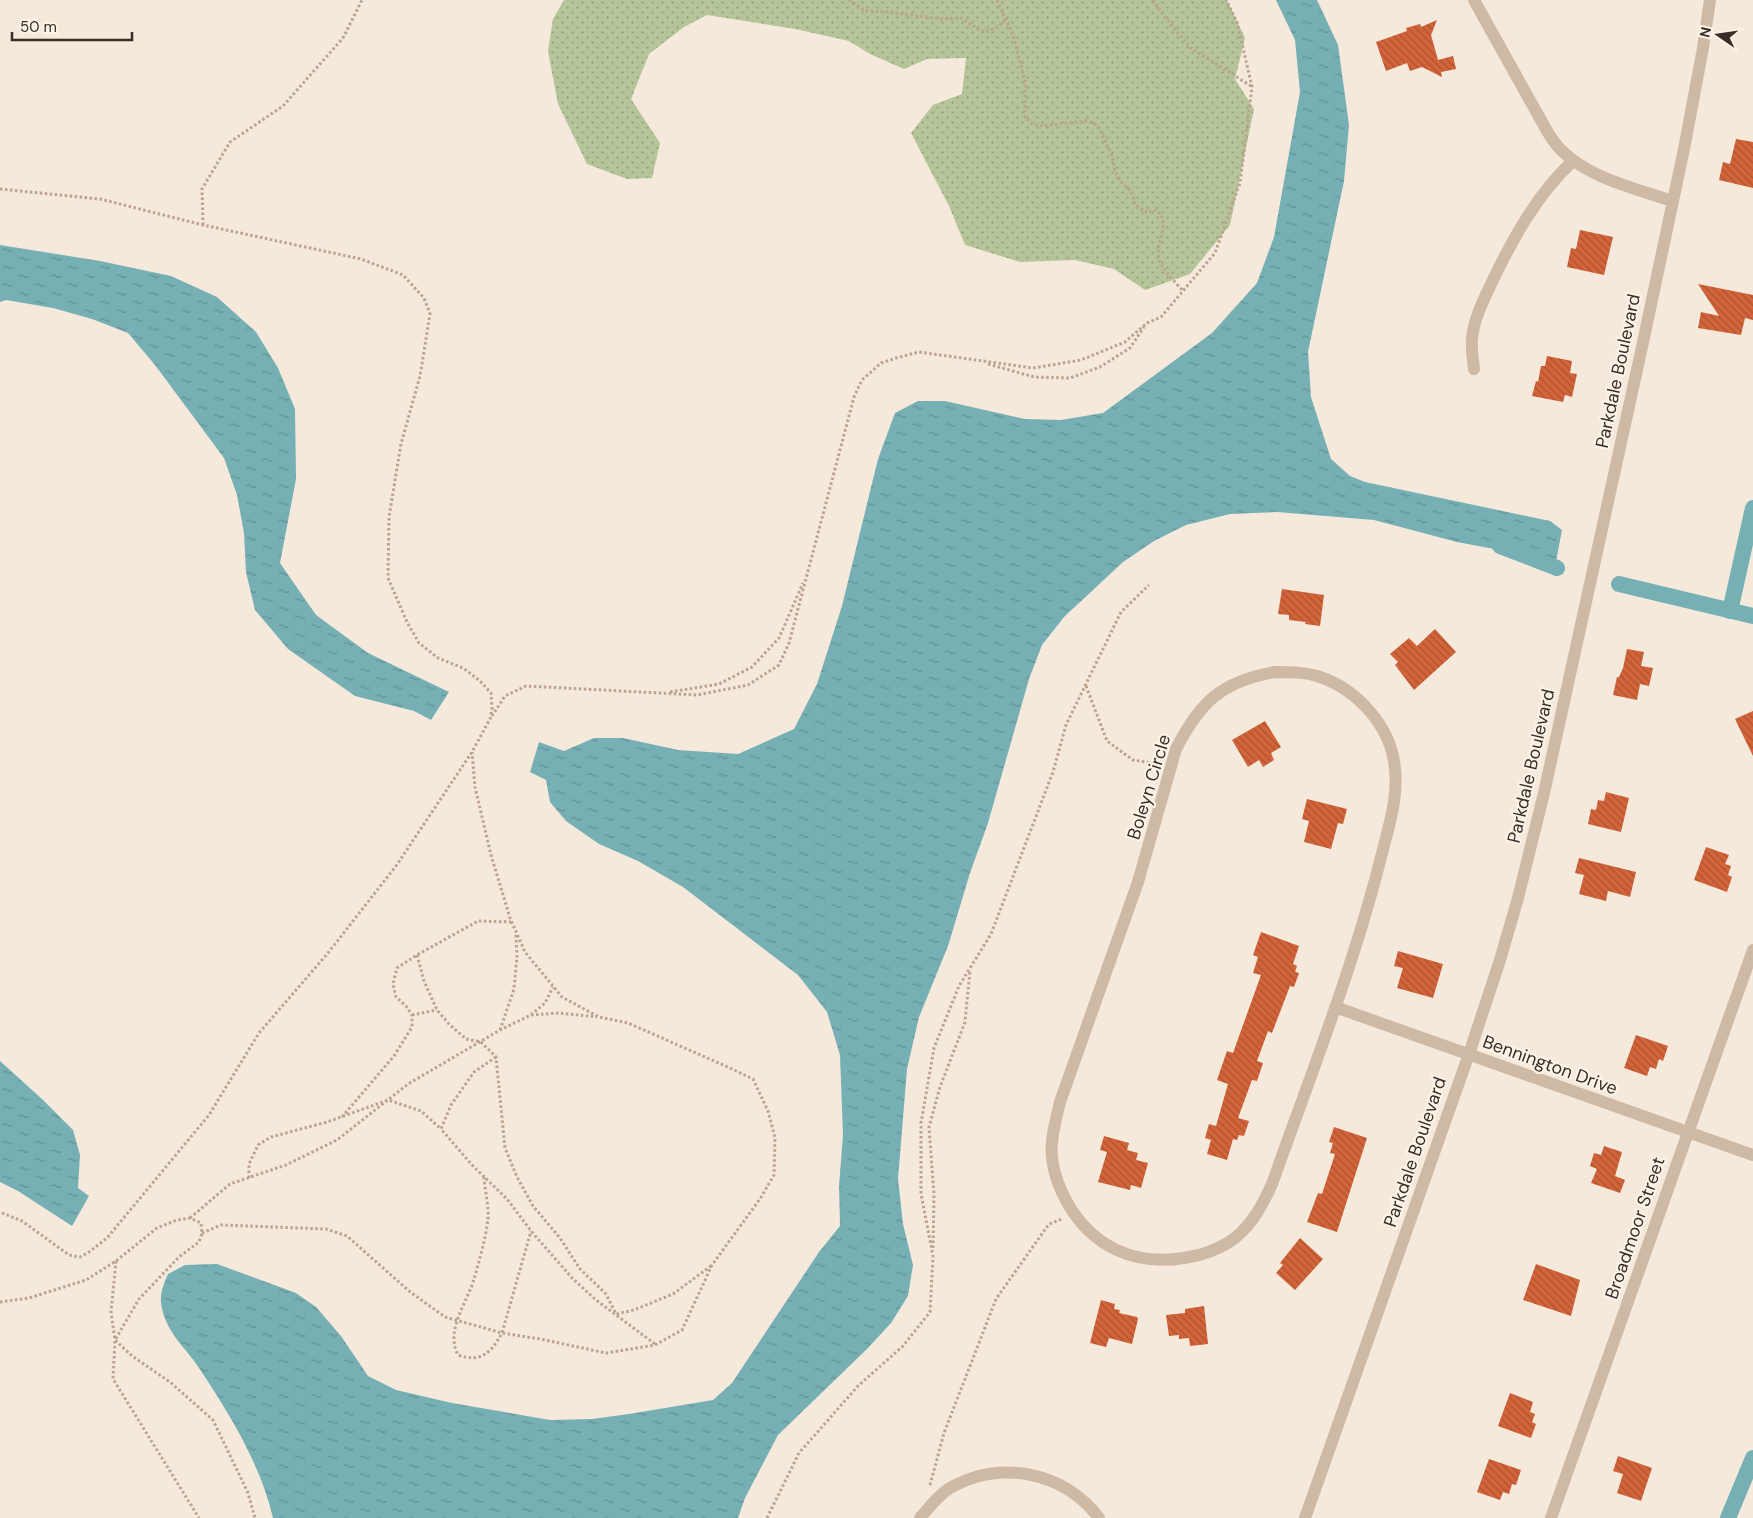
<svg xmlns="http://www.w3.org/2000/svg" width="1753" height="1518" viewBox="0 0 1753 1518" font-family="'DM Sans',sans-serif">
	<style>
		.grass { fill: url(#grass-dots) }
		.water { fill: url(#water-ripples) }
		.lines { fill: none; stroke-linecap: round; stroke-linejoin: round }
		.canal { stroke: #76b0b5; stroke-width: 16 }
		.building { fill: url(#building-back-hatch) }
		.path { stroke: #baa38f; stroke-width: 3; stroke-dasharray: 2.5 2.5; stroke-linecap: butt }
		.minor { stroke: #ceb9a5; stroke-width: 12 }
		.labels { text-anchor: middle; stroke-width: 4.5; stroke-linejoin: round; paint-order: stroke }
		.street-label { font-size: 18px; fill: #392d27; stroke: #fbf3e8 }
	</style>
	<defs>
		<pattern id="grass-dots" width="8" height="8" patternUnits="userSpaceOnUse" patternTransform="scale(1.25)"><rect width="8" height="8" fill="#b5c599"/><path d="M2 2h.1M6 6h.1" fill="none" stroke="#94a07d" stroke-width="1.8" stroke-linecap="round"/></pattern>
		<pattern id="water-ripples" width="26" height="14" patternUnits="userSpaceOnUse" patternTransform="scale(1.25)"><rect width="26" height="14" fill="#76b0b5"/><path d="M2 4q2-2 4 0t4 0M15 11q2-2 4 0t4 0" fill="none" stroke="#629093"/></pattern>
		<pattern id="building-back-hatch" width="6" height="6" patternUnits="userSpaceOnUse" patternTransform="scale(1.25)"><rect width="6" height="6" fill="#d3643a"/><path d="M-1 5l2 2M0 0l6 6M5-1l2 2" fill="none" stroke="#ac5331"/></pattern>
	</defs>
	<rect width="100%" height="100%" fill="#f5e9db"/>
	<!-- grass -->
	<path class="grass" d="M564,0H1227L1245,38L1235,79L1254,109L1230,225L1190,274L1145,290L1114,269L1075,260L1020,262L965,245L949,206L911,133L933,105L962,94L966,58L927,59L904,69L870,54L849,41L795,29L707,15L684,27L649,54L631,99L660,143L652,178L627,179L587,164L558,104L548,51L553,19Z"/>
	<!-- water -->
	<path class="water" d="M1276,0H1317L1338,45L1349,125L1344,181L1308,352L1311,397L1331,459L1350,476L1365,482L1550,521L1562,530L1555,567L1537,557L1457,542L1374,520L1277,512L1230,514L1186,525L1154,541L1123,562L1064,617L1042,645L1029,679L988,823L970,873L948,946L919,1017L907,1069L898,1179L903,1224L913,1265L908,1296L891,1323L867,1349L778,1435L745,1498L738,1518H273C261,1466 231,1416 201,1371C187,1348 165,1333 161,1303C160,1293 164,1283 168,1274L185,1265L217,1264L296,1293L316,1307L341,1336L368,1376L396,1390L452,1403L550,1420L592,1419L629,1414L713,1400L732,1383L819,1252L840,1226L839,1186L843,1135L840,1055L827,1012L798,975L683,887L638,861L599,844L566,821L550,802L546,780L530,772L539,742L564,751L594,738H623L678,750L738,754L794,729L817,684L842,606L878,459L895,413L918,401H945L1025,419L1061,420L1103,413L1212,333L1257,283L1274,237L1300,92L1295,40Z
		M0,245L100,261L171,276L217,297L256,332L278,368L295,409L296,479L280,563L316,615L368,653L449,692L431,720L414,711L355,696L288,649L255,610L246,572L244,533L237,495L224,458L155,365L128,333L92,319L53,308L6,300L0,302Z
		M0,1061L43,1100L73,1130L80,1155L78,1188L89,1196L72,1226L18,1191L0,1182Z"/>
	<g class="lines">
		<!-- canal -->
		<path class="canal" d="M1500,546L1557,568
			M1619,584L1753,616
			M1730,611L1753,508
			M1728,1518L1753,1458"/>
	</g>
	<!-- building -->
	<path class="building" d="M1437,20L1431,35L1438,60L1453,56L1456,69L1441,72L1442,77L1422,67L1410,71L1407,63L1386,71L1376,42L1407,31L1406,28L1420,24L1421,27Z
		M1736,139L1753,142V188L1719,180L1723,162L1730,164Z
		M1580,230L1613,237L1604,275L1567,267L1571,248L1576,249Z
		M1698,284L1753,295V320L1745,318L1741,335L1698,328L1701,312L1719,316Z
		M1547,356L1572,361L1570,373L1577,374L1572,397L1565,395L1563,402L1532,396L1536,381L1538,382L1541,366H1545Z
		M1282,589L1324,595L1320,626L1305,624L1306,622L1289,620V615L1278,614Z
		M1435,629L1456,652L1414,690L1395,665L1398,662L1390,654L1409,638L1417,646Z
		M1627,649L1644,652L1641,666L1653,668L1649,686L1640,684L1637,700L1613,695L1617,677H1619L1623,668Z
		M1753,711V756L1735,719Z
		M1265,721L1281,747L1271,753L1274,760L1263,767L1259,760L1248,767L1232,740Z
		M1606,792L1629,798L1621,832L1588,824L1591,809L1596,810L1598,800L1604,801Z
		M1307,799L1347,809L1343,824L1338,823L1331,849L1304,842L1309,821L1302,819Z
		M1706,847L1729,855L1725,864L1731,866L1728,875L1732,877L1727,892L1694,880Z
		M1579,858L1636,872L1630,897L1608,891L1606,901L1579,894L1584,875L1575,873Z
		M1261,932L1299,946L1293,964L1297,966L1295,972L1299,973L1294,987L1290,986L1272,1033L1268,1031L1257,1061L1263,1063L1257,1081L1252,1080L1238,1118L1249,1121L1244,1136L1239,1135L1237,1140L1233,1139L1227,1160L1207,1154L1211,1140L1205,1138L1209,1124L1216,1126L1228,1084L1217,1080L1227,1051L1233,1053L1261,975L1253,973L1258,957L1253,955Z
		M1398,951L1443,964L1433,998L1397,988L1403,968L1394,966Z
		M1636,1035L1668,1046L1663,1061L1659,1059L1656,1069L1650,1067L1647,1076L1624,1068Z
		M1334,1127L1367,1138L1337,1232L1307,1222L1318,1193L1322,1194L1335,1154L1330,1153L1333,1143L1329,1142Z
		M1104,1136L1129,1143L1127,1150L1138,1153L1136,1160L1148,1163L1141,1188L1131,1185L1130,1190L1098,1182L1107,1152L1100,1150Z
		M1604,1146L1622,1152L1615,1176L1625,1180L1620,1193L1591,1183L1597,1169L1590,1166L1594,1153L1601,1155Z
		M1300,1238L1323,1259L1295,1290L1276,1273L1283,1265L1280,1263Z
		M1536,1264L1580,1280L1571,1316L1523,1300Z
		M1101,1300L1115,1304L1114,1309L1120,1310L1119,1313L1137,1317L1138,1319L1132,1344L1109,1338L1106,1347L1090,1343Z
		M1204,1306L1208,1344L1190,1346L1189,1338L1179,1339V1335L1169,1336L1166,1315L1185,1313V1309Z
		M1510,1393L1533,1402L1530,1412L1535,1414L1532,1422L1536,1424L1531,1438L1498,1426Z
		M1618,1456L1652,1468L1641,1501L1617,1493L1623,1474L1613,1471Z
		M1489,1459L1521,1470L1516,1485L1512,1484L1509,1494L1503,1492L1500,1500L1477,1492Z"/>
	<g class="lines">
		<!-- path -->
		<path class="path" d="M849,0L865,11L888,12L941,19L961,18L978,29L986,32L998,27L1007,18
			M997,0L1013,35L1025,81V117L1032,124L1042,126L1086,121L1094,123L1099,128L1112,156L1115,171L1120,181L1131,191L1136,206L1148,213L1156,210C1173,224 1154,242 1159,259C1161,268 1176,283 1183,291
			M1153,0L1166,19L1191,48L1251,86
			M0,189L100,199L203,225L361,259L403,275L424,298L430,314L420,376L401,444L389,517L388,578L407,622L419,643L438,658L463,668L480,681L491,693L492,709L490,719L472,752L396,866L328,953L259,1033L209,1115L107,1238L89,1252L80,1257L69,1255L22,1221L0,1212
			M203,225L202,189L230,142L283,106L343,38L362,0
			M988,364L1034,377L1070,378L1100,367L1130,348L1144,327
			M1086,686L1107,741L1133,760L1158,764
			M670,692L719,684L752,667L779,638L803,583
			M492,716L505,696L526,686L697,695L748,685L779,665L789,643L854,397L862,380L881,363L896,358L919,352L1033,368L1081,360L1125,342L1147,323L1161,317L1215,253L1240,183L1252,87L1237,22L1226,0
			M417,955L424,981L437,1010L449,1024L466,1039L481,1042L496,1057L505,1148L517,1177L533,1206L560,1238L580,1269L606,1294L616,1314L634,1310L673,1294L711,1266
			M412,1015L437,1010
			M531,1015L558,1013L597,1017
			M500,1030L514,989L517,956L516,934
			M496,1057L474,1072L451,1105L441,1129L472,1165L507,1199L531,1231L573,1279L596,1300L655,1344
			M342,1117L394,1056L412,1027V1015L406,1006L396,997L393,984L397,968L417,955L478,921L511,922
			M484,1177C485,1191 489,1206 488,1219C486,1237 479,1262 474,1279C467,1303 445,1330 458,1355C481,1363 491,1353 502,1333L531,1231
			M249,1178V1164L258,1145L271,1137L327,1122L388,1100L421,1111L441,1129
			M190,1218L230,1184L286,1165L337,1140L408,1084L500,1030L531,1015L545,1003L553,987
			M202,1233L221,1225L326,1229L347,1236L409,1291L445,1317L502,1333L540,1339L606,1353L655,1345L682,1330L712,1265L760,1199L774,1175L775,1138L768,1111L753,1079L730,1068L628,1023L599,1017L562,997L525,952L510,918L491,855L475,787L472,752
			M933,1248L934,1195L929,1127L940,1087L965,1022L970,971
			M116,1261L111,1312L115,1340L132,1356L170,1382L213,1420L248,1493L255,1518
			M0,1302L29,1298L86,1280L116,1261L157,1228L177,1220L190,1218L201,1223L202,1233L199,1242L179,1257L139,1299L115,1340L113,1379L199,1518
			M930,1485L944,1433L996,1299L1049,1224L1062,1219
			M767,1518L799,1453L858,1386L903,1346L930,1312L933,1256L921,1194V1123L934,1048L959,986L991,934L1053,772L1066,725L1121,612L1149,585"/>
		<!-- minor -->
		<path class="minor" d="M1474,0L1547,131C1551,137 1555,144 1561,150C1589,178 1634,188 1672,201
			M1474,369C1473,359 1471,348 1472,338C1474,319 1483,301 1491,284C1512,240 1537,194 1573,161
			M1275,672C1290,672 1306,672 1320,677C1356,689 1388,724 1394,761C1400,796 1388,828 1380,861C1352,971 1310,1077 1272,1184C1263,1204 1253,1223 1236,1237C1221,1249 1203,1255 1184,1258C1135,1266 1093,1247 1068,1204C1060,1190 1054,1175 1052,1158C1050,1139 1056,1120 1060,1102L1138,882L1176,749C1200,702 1222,681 1275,672Z
			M1335,1007L1753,1155
			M920,1518C929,1508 938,1495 950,1488C1001,1459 1064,1472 1099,1518
			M1305,1518L1469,1054L1500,960L1518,898L1544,793L1642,347L1684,149L1703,48L1710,0
			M1551,1518L1753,950"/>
	</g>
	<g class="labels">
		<!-- street labels -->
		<g class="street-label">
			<text transform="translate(1618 371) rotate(-78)" y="6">Parkdale Boulevard</text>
			<text transform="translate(1531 766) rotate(-77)" y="6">Parkdale Boulevard</text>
			<text transform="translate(1149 787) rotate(-73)" y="6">Boleyn Circle</text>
			<text transform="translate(1550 1065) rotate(20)" y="6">Bennington Drive</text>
			<text transform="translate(1415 1152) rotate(-71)" y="6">Parkdale Boulevard</text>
			<text transform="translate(1635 1228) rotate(-71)" y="6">Broadmoor Street</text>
		</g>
	</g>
	<!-- north arrow -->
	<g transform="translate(1718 35) rotate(283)" stroke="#fbf3e8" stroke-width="4" paint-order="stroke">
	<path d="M0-4L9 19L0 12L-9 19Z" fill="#392d27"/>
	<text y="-8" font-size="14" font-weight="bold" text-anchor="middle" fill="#392d27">N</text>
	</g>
	<!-- scale -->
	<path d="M12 32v8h120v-8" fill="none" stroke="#392d27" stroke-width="2.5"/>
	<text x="20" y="32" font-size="15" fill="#392d27" stroke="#fbf3e8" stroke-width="4" paint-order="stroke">50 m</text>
</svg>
